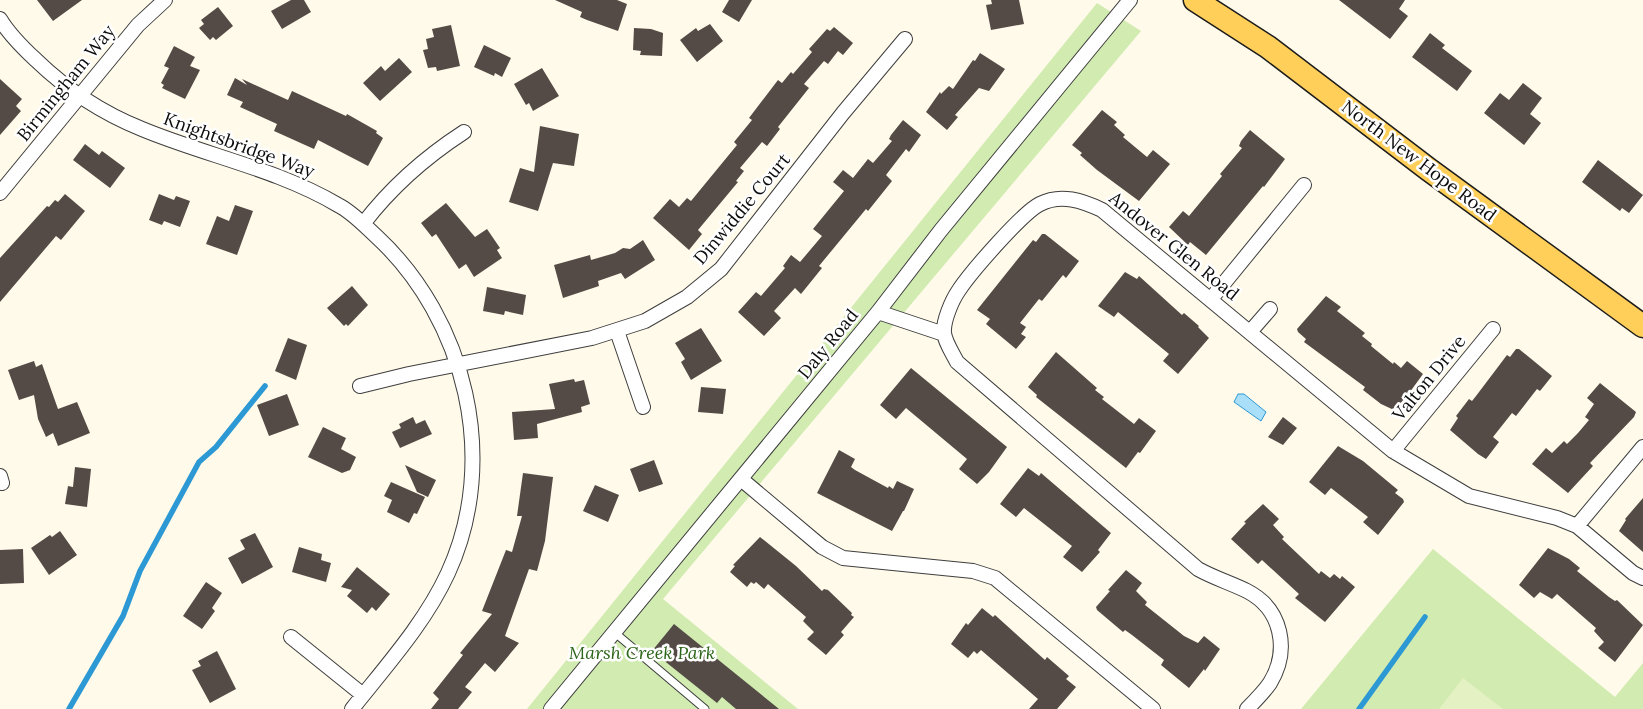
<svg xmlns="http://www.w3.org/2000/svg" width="1643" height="709" viewBox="0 0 1643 709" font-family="Lora,serif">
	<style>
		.green { fill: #d1ebb0 }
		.pitch { fill: #e4f2c3 }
		.water { fill: #aadffa; stroke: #2c99d5 }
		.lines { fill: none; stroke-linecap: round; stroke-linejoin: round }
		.stream { stroke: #2c99d5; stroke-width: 5.5 }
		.building { fill: #544b47 }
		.lane-casing { stroke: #3e3e3e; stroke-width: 9 }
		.street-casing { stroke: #3e3e3e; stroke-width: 16 }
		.primary-casing { stroke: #1c1c1c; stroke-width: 25 }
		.lane { stroke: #fff; stroke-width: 7 }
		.street { stroke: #fff; stroke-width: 14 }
		.primary { stroke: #ffcf59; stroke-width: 22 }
		.labels { text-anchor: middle; stroke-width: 5; stroke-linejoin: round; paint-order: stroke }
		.street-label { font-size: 18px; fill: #0b0b0b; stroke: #fff }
		.park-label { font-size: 18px; font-style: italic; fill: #2b6518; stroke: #fff }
	</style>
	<rect width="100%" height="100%" fill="#fffae9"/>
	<!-- green -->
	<path class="green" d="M1097,3L1141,31L663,599L798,709H527Z
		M1433,549L1615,697L1643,663V709H1301Z"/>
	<!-- pitch -->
	<path class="pitch" d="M1463,678L1503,709H1439Z"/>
	<!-- water -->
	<path class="water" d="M1238,394H1244L1266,412L1261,421L1234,402Z"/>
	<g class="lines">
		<!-- stream -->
		<path class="stream" d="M69,709L123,616L140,571L199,462L216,447L265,386
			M1359,709L1425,617"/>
	</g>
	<!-- building -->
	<path class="building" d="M37,0H82L53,21Z
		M291,0H304L311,12L282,29L271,11Z
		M555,0H617L627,4L618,31L587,20L580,17L582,12Z
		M729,0H752L739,22L722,12Z
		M991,0H1019L1024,24L991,30L986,5L992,4Z
		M1339,0H1405L1399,9L1408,16L1390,39Z
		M218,7L233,26L216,40L213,37L210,40L199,28L204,24L201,20Z
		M710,24L723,41L697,62L680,40L696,28L698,31Z
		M451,25L460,66L437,71L436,67L428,68L423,50L428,49L426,39L434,37L432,29Z
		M834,27L853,43L843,55L838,51L828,64L824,61L804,84L809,88L778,127L780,129L767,146L762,142L740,168L744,171L736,181L738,182L698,230L702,234L689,250L653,218L670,199L679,207L687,198L691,201L737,145L734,142L752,120L749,118L778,80L782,83L791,72L793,74L812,52L809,49L827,29L830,31Z
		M634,28L651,29L663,33L662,56L640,55L641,51L633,50Z
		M1430,33L1445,45L1442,48L1472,71L1457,91L1412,57Z
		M484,45L511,58L502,77L495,73L494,76L474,67Z
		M174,46L195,57L190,66L200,70L185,99L162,88L164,85L161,83L169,68L164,66Z
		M980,53L1005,69L989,91L979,88L955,115L958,117L947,130L926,112L940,92L941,94L949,86L953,89L973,60L975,61Z
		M399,58L412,72L380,101L363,83L381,66L385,71Z
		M542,68L559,96L533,111L529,103L526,105L514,84Z
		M235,78L247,85L242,79L288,100L292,91L346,116L347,114L377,131L376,133L383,138L368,166L318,140L314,149L274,131L277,124L240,107L243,102L227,95Z
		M0,79L22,99L16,106L21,111L0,135Z
		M1523,83L1542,98L1530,114L1541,123L1524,145L1484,113L1500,93L1509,100Z
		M1102,110L1117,122L1114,125L1125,135L1123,137L1147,157L1153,150L1170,164L1139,201L1097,170L1080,155L1082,153L1072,145Z
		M903,120L921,135L909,152L906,149L886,175L892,181L868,211L866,209L819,266L822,268L801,294L795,288L774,311L781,318L764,336L738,312L756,292L761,296L785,268L783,266L791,255L800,262L822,236L813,229L844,191L833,182L843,170L853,178L868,159L873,163L892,141L889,139L891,135Z
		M540,126L579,134L574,166L553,163L538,211L509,202L520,168L534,172Z
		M1250,130L1285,159L1264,187L1263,186L1206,255L1190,242L1188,245L1169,227L1183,211L1189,216L1222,176L1220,174L1242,148L1239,146L1241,141Z
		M85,144L99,155L102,151L125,168L110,188L73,160Z
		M1598,160L1643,195L1629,213L1622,208L1620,211L1582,182Z
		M65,194L85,211L61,240L56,236L0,302V258L47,206L49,207L55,200L58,202Z
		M159,194L174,200L176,196L190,201L180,227L164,221L162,225L149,220Z
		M446,203L475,237L487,229L500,248L497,250L502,258L474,277L466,264L459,269L436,234L432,237L421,223Z
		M235,205L253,211L237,255L206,244L217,216L229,221Z
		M1042,234H1045L1079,261L1066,278L1063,275L1042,301L1039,299L1020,323L1026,327L1021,334L1026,337L1016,349L986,324L990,319L977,310L1033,240L1036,242Z
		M643,240L655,260L625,279L621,273L598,281L599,286L563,298L554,265L590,255L591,260L615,253L623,248L630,249Z
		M1125,272L1137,279L1139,276L1182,315L1184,313L1199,326L1198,327L1209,338L1178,374L1163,361L1169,354L1118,312L1114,317L1098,306Z
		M352,286L368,305L348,326L346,324L344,326L327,308Z
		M487,287L526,295L523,315L505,311L504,315L483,311Z
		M1326,296L1341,307L1337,311L1365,333L1362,336L1372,344L1371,346L1393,364L1394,362L1401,368L1407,361L1423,374L1407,396L1394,410L1381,404L1363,390L1365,387L1304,342L1306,339L1298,332L1297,329Z
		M701,328L722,361L691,380L681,362L685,359L675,343Z
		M288,338L307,345L296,380L275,371Z
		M1516,349H1519L1552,376L1540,391L1537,389L1516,416L1512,413L1493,437L1499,442L1486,459L1478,454L1450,430L1458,418L1456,416L1469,399L1472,401L1476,396L1507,355L1510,357Z
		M1056,352L1097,388L1095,390L1104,397L1102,399L1134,424L1139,418L1156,431L1140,453L1138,452L1126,468L1036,397L1037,395L1028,387Z
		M34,361L36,367L42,364L58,409L77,402L90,433L58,446L53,433L46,437L38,419L34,395L19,400L8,370Z
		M911,368L1007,447L989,472L977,484L959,469L967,459L906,408L896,419L880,405Z
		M574,379L575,382L584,380L590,404L581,407L582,412L537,424L538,438L514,440L512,412L555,409L549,384Z
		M1600,383L1636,412L1634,417L1590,463L1593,466L1568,493L1532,464L1546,448L1552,453L1564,441L1567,444L1578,433L1589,420L1585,417L1594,404L1587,398Z
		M701,387L726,389L723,414L698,412Z
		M287,394L299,425L269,436L257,405Z
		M413,417L416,424L425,420L432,434L400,448L392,432L401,428L399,424Z
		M1283,417L1297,428L1283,445L1268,437Z
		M323,427L346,438L341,449L356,457L350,470L342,473L308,457Z
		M1338,446L1363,461L1398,490L1395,493L1403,499L1404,502L1378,535L1363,522L1368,517L1331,488L1325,495L1309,482Z
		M839,450L855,459L851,467L855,470L888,488L889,486L893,489L897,481L914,489L904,511H903L892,531L817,493Z
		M654,460L663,484L639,492L630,469Z
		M405,465L436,480L428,497L417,492Z
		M75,467L91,469L87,507L65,504L68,486L73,487Z
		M1028,468L1039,476L1041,473L1111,533L1098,550L1100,552L1082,572L1063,557L1072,546L1024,508L1016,517L1000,504Z
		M523,473L553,477L545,541L537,571L529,569L505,636L519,643L495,672L485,663L465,687L472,692L458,709H431L439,699L433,693L463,655L460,653L492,614L482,611L506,550L512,552L522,516H517Z
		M391,482L425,497L417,514L414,513L409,523L387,512L392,500L384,496Z
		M595,485L619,495L608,522L583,511Z
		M1643,498V552L1619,531L1626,520L1625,519Z
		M1263,504L1279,519L1273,525L1284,537L1282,539L1319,574L1321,571L1330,578L1334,574L1340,579L1342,576L1355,587L1325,622L1295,598L1299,594L1262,560L1258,564L1231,539L1246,523L1244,522Z
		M60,531L77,555L49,575L31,548L50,535L52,537Z
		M255,533L273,567L242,584L228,558L245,549L240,540Z
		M760,537L796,566L822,591L824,589L828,590L852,613L851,615L854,617L841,632L844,635L826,655L807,639L814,632L803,621L806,617L768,584L764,589L756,582L754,584L751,582L747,587L730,572L735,566L733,565Z
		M299,547L322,554L321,560L331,563L326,582L292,572Z
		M1548,548L1569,559L1580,568L1577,571L1609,597L1615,601L1617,600L1643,625L1615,662L1598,648L1604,642L1594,631L1596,628L1557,594L1552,599L1540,592L1534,598L1519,585Z
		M23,549L24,583L0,584V550Z
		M357,567L390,594L376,611L372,607L367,613L347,596L352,590L341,587Z
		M1126,570L1142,583L1136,591L1147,602L1145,605L1184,636L1198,643L1204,636L1220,649L1205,671L1204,669L1189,688L1161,665L1164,660L1132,635L1125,630L1123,632L1097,610L1096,607L1110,591L1108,590Z
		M206,582L222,593L212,608L215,611L202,629L183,616Z
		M982,608L993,617L995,615L1045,660L1047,657L1069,676L1066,679L1076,687L1057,709H1029L1038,699L981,650L977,654L974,651L968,658L951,644L966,623L968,625Z
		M674,624L779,709H736L722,697L717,703L652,651Z
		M217,651L236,689L210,703L192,670L201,666L198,661Z"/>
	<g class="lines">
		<defs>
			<path id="lane" d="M614,632L705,709"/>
			<path id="street" d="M0,19C9,34 23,48 36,60C66,89 102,113 142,129C207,156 277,169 338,205C352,212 364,225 376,236C466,319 500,460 448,573C425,623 386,666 352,709
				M0,193L138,25L165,0
				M363,224C392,186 424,158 464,132
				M1211,299L1304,185
				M878,312L944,334
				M617,331L643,407
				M1250,332L1270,309
				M360,386L409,374L592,338L645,321L687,297L721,269L843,113L905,39
				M1393,451L1493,329
				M0,476L2,483
				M741,479L822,547L843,558L973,571L995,578L1153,709
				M1577,526L1643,447
				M291,637L363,695
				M551,709L878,312L941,230L1130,0
				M1247,709C1255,701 1264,692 1270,683C1290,650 1282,609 1247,591C1231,583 1214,578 1198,569L957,362C953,354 945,342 944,333C943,321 952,300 959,290C971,272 1022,213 1040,204C1061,193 1083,201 1102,210L1393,451L1469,496L1557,518L1577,526L1633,573L1643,578"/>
			<path id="primary" d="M1195,0L1268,47L1428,169L1643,326"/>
		</defs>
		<!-- lane casing -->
		<use href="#lane" class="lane-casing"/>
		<!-- street casing -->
		<use href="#street" class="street-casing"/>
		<!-- primary casing -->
		<use href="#primary" class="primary-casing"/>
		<!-- lane -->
		<use href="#lane" class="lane"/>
		<!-- street -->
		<use href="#street" class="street"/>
		<!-- primary -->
		<use href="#primary" class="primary"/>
	</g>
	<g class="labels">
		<!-- street labels -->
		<g class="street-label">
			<text transform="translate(66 83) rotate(-51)" y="6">Birmingham Way</text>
			<text transform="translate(239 145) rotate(20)" y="6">Knightsbridge Way</text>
			<text transform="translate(1419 161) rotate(37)" y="6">North New Hope Road</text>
			<text transform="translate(742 209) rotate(-50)" y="6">Dinwiddie Court</text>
			<text transform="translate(1174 246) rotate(39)" y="6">Andover Glen Road</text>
			<text transform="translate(828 344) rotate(-51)" y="6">Daly Road</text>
			<text transform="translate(1429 378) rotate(-51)" y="6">Valton Drive</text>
		</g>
		<!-- park labels -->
		<g class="park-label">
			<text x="642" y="659">Marsh Creek Park</text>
		</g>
	</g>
</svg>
